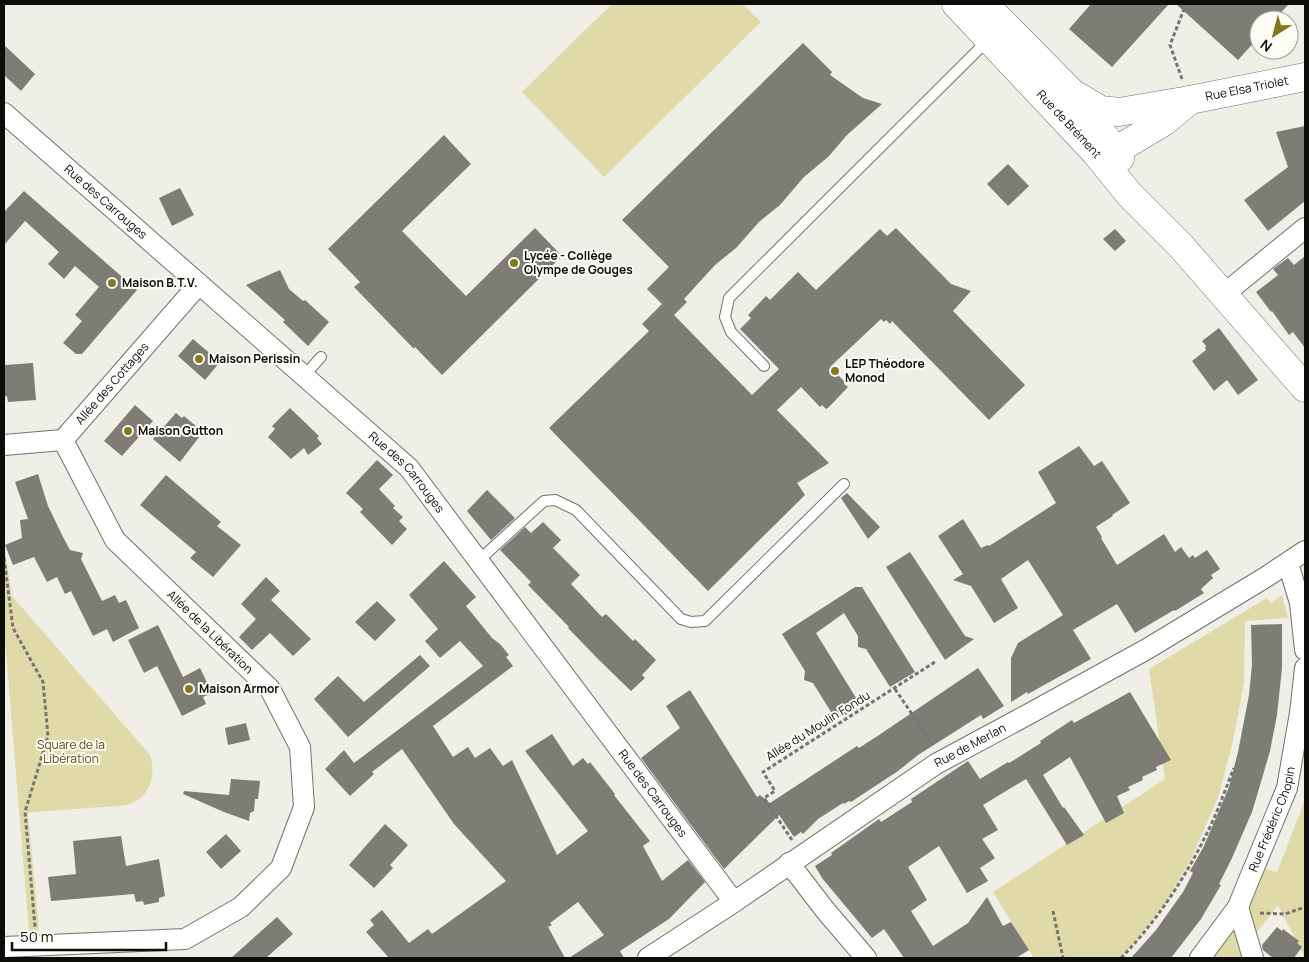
<svg xmlns="http://www.w3.org/2000/svg" width="1309" height="962" viewBox="0 0 1309 962" font-family="Manrope,sans-serif">
	<style>
		.green { fill: #dfdaa8 }
		.building { fill: #7d7d76 }
		.lines { fill: none; stroke-linecap: round; stroke-linejoin: round }
		.lane-casing { stroke: #72726b; stroke-width: 12 }
		.street-casing { stroke: #72726b; stroke-width: 22 }
		.secondary-casing { stroke: #72726b; stroke-width: 29 }
		.path { stroke: #757470; stroke-width: 3; stroke-dasharray: 4 2.5; stroke-linecap: butt }
		.lane { stroke: #fff; stroke-width: 10 }
		.street { stroke: #fff; stroke-width: 20 }
		.secondary { stroke: #fff; stroke-width: 28 }
		.poi-dot { fill: #82791f; stroke: #fcfcf4; stroke-width: 2 }
		.labels { text-anchor: middle; stroke-width: 4; stroke-linejoin: round; paint-order: stroke }
		.street-label { font-size: 12px; fill: #0c0c09; stroke: #fcfcf4 }
		.poi-label { font-size: 12px; font-weight: bold; fill: #0c0c09; stroke: #fcfcf4; text-anchor: start }
		.park-label { font-size: 12px; fill: #544e10; stroke: #fcfcf4 }
	</style>
	<rect width="100%" height="100%" fill="#efeee7"/>
	<!-- green -->
	<path class="green" d="M612,4H743L761,22L604,177L522,92Z
		M4,531L6,559L12,596L150,755C156,774 151,796 130,804C122,807 111,806 103,807C78,809 53,810 28,813L39,930L29,931L4,628Z
		M1282,595L1288,618L1245,621L1244,683L1233,741L1218,798L1191,859L1167,901L1143,932L1120,958H1034L993,892L1165,779L1149,669L1267,598L1271,603Z
		M1305,800V958L1278,905L1254,936L1260,958H1209L1262,868L1277,872Z"/>
	<!-- building -->
	<path class="building" d="M1091,4H1169L1112,67L1069,29Z
		M1176,4H1289L1274,20H1259V37L1238,60Z
		M803,43L832,72L830,75L863,98L882,104L847,135L829,156L803,178L780,205L759,222L736,248L715,265L684,299L687,302L674,315L752,395L779,369L740,329L751,318L748,315L766,296L770,300L798,272L816,290L880,229L887,236L896,228L951,284L971,291L953,311L1025,385L989,420L892,321L890,324L886,320L884,322L881,319L830,367L845,382L844,384L848,387L829,407L826,409L822,405L820,407L801,387L777,410L829,463L797,483L805,495L708,591L549,428L649,331L642,324L662,304L647,289L669,267L622,220Z
		M4,45L35,74L21,91L4,75Z
		M1305,126V201L1268,231L1244,200L1288,167L1276,132Z
		M444,135L471,164L402,231L466,296L535,228L562,256L442,375L415,347L414,349L354,287L360,282L328,249Z
		M1008,164L1029,186L1008,206L987,184Z
		M180,188L194,215L172,226L159,198Z
		M24,191L137,290L82,354H76L63,343L82,321L75,315L99,287L75,266L64,279L48,264L59,252L25,221L4,245V212Z
		M1115,229L1126,241L1115,251L1103,239Z
		M1305,256V348L1293,332L1289,335L1272,311L1271,312L1256,292L1278,275L1273,269L1288,258L1294,265Z
		M280,270L289,289L303,301L305,300L329,322L308,346L283,322L285,320L246,285Z
		M1219,328L1258,380L1238,395L1227,380L1214,391L1192,361L1206,350L1205,348L1206,346L1202,341Z
		M193,339L220,362L205,380L178,356Z
		M33,363L36,400L8,402L7,396L4,397L5,365Z
		M135,405L153,421L122,456L104,441Z
		M290,408L319,436L317,438L322,444L308,455L304,448L291,459L268,437L275,429L272,426Z
		M176,413L182,418L184,416L203,432L180,462L153,439Z
		M1079,446L1094,466L1102,461L1130,503L1112,515L1113,516L1096,527L1102,537L1101,538L1117,565L1164,534L1175,552L1181,547L1189,558L1193,555L1195,558L1207,550L1220,569L1211,575L1213,578L1201,589L1204,593L1175,611L1174,610L1135,633L1117,604L1073,630L1091,659L1028,694L1027,692L1011,702V658L1018,643L1063,615L1028,560L1001,579L1018,608L994,623L971,586L953,580L963,574L938,536L963,519L981,548L988,545L989,546L1056,503L1038,472Z
		M377,460L393,475L379,489L395,506L393,508L403,517L399,521L407,529L392,545L360,512L363,509L346,493Z
		M38,474L48,506L63,537L70,550L83,553L81,559L102,601L115,595L119,603L126,600L139,628L113,642L107,629L93,636L71,591L65,594L57,577L47,582L34,557L13,565L5,545L22,538L20,520L28,519L15,482Z
		M166,475L221,522L217,526L241,545L213,577L190,558L196,552L140,505Z
		M487,490L515,518L491,540L467,511Z
		M847,493L880,527L868,539L841,498Z
		M543,522L561,540L553,548L580,575L571,584L602,617L606,614L633,641L635,639L656,660L642,675L645,678L631,691L599,660L568,628L569,627L528,585L531,582L500,550L525,527L531,533Z
		M910,552L965,636L974,639L945,660L886,567Z
		M444,561L476,597L466,606L492,638L500,644L509,655L506,657L513,666L433,726L453,757L468,747L475,758L490,748L503,766L512,760L557,855L588,831L525,751L552,734L573,766L583,758L588,764L590,762L615,794L614,795L650,841L643,846L662,881L688,860L705,882L669,919L620,951L624,958H569L604,935L578,902L550,923L552,925L548,927L565,958H389L366,932L374,925L370,920L382,910L409,943L428,929L432,934L506,881L454,824L402,749L372,772L374,774L350,796L325,769L344,750L354,763L483,666L460,641L440,658L425,641L438,629L409,595Z
		M266,577L280,591L271,600L311,639L293,656L270,633L252,650L239,637L256,619L241,604Z
		M855,587H862L915,672L890,687L866,649L858,647V636L844,613L816,633L861,706L836,720L813,683L804,680L805,671L782,634Z
		M377,601L396,620L375,641L355,622Z
		M1282,624V668L1277,715L1270,751L1258,792L1252,812L1232,858L1219,884L1221,885L1201,919L1171,958H1131L1156,930L1183,892L1193,873L1190,871L1204,846L1229,787L1238,752L1249,695L1252,665L1251,625Z
		M158,625L183,677L200,668L212,693L203,697L206,704L182,716L157,666L144,673L128,640Z
		M420,655L430,666L348,737L314,699L338,676L364,702Z
		M978,668L1004,706L983,719L981,715L918,755L898,771L851,802L849,801L844,804L843,803L818,819L803,834L801,832L794,837L779,815L724,869L641,758L680,728L666,706L690,690L757,797L760,795L770,803L857,746L859,748L879,735Z
		M1130,692L1171,760L1156,767L1157,770L1142,777L1143,780L1128,787L1130,790L1117,796L1124,813L1106,823L1070,757L1043,775L1063,808L1064,807L1084,835L1067,845L1026,779L983,805L998,830L982,839L995,858L980,868L988,881L967,893L939,846L908,867L927,900L911,911L933,946L968,923L987,897L1003,926L1011,922L1029,950L1016,958H904L884,929L872,938L822,878L815,866L832,855L831,853L879,819L881,822L912,802L911,799L968,761L980,779L1008,762L1009,763L1041,743L1040,741L1072,720L1074,723Z
		M246,723L250,740L228,745L225,728Z
		M231,779L260,781L258,799H255L254,811L250,813L249,821L224,812L183,794L184,791L229,795Z
		M385,824L408,845L390,865L393,868L374,888L349,865Z
		M226,834L241,851L221,869L206,852Z
		M121,836L126,866L159,859L165,896L159,898V902L144,905L143,901L136,902L134,894L51,901L48,877L76,874L73,841Z
		M277,917L293,934L266,958H231Z
		M1277,927L1282,931L1283,929L1299,941L1297,943L1302,947L1294,958H1273L1263,950L1262,945Z"/>
	<g class="lines">
		<defs>
			<path id="lane" d="M764,366L731,332L725,317L729,298L988,40
				M304,376L321,357
				M478,561L544,501L555,500L576,510L681,619L691,622L705,621L844,484"/>
			<g id="street">
				<path id="s1" d="M4,113L409,468L734,902"/>
				<path d="M1223,295L1305,228"/>
				<path id="s2" d="M4,445L63,440L199,284"/>
				<path d="M1288,563L1300,603L1305,650"/>
				<path d="M789,863L825,910L866,958"/>
				<path d="M1238,907L1253,958"/>
				<path d="M4,947L185,939L241,907L281,868L304,807L300,747L270,689L115,540L63,440"/>
				<path id="s3" d="M648,958L734,902L936,764L1027,715L1147,649L1266,577L1305,551"/>
				<path id="s4" d="M1200,958L1238,907L1246,887L1287,788L1300,713L1305,668"/>
			</g>
			<g id="secondary">
				<path id="s5" d="M956,4L1095,152L1129,194L1180,245L1305,388"/>
				<path d="M980,4L996,16L1075,96L1120,158"/>
				<path id="s6" d="M1077,96L1101,110L1119,112L1190,100L1305,77"/>
				<path d="M1099,143L1115,151L1165,121L1190,100"/>
			</g>
		</defs>
		<!-- lane casing -->
		<use href="#lane" class="lane-casing"/>
		<!-- street casing -->
		<use href="#street" class="street-casing"/>
		<!-- secondary casing -->
		<use href="#secondary" class="secondary-casing"/>
		<!-- path -->
		<path class="path" d="M1182,79L1170,45L1186,4
			M4,558L13,628L43,682L48,736L25,812L35,927
			M895,689L933,745
			M792,840L764,798L775,791L763,772L935,662
			M1053,911L1063,958
			M1260,913L1285,914L1305,907
			M1121,958C1156,922 1184,880 1206,835C1217,814 1225,790 1234,768"/>
		<!-- lane -->
		<use href="#lane" class="lane"/>
		<!-- street -->
		<use href="#street" class="street"/>
		<!-- secondary -->
		<use href="#secondary" class="secondary"/>
	</g>
	<!-- markers -->
	<g class="poi-dot">
		<circle cx="514" cy="263" r="5"/>
		<circle cx="112" cy="283" r="5"/>
		<circle cx="199" cy="359" r="5"/>
		<circle cx="835" cy="371" r="5"/>
		<circle cx="128" cy="431" r="5"/>
		<circle cx="189" cy="689" r="5"/>
	</g>
	<g class="labels">
		<!-- street labels -->
		<g class="street-label">
			<text dy="4" stroke="none"><textPath href="#s6" startOffset="176">Rue Elsa Triolet</textPath></text>
			<text dy="4" stroke="none"><textPath href="#s5" startOffset="165">Rue de Brément</textPath></text>
			<text dy="4" stroke="none"><textPath href="#s1" startOffset="135">Rue des Carrouges</textPath></text>
			<text dy="4" stroke="none"><textPath href="#s2" startOffset="134">Allée des Cottages</textPath></text>
			<text dy="4" stroke="none"><textPath href="#s1" startOffset="540">Rue des Carrouges</textPath></text>
			<text transform="translate(210 632) rotate(44)" y="4">Allée de la Libération</text>
			<text transform="translate(818 726) rotate(-32)" y="4">Allée du Moulin Fondu</text>
			<text dy="4" stroke="none"><textPath href="#s3" startOffset="386">Rue de Merlan</textPath></text>
			<text dy="4" stroke="none"><textPath href="#s1" startOffset="945">Rue des Carrouges</textPath></text>
			<text dy="4" stroke="none"><textPath href="#s4" startOffset="158">Rue Frédéric Chopin</textPath></text>
		</g>
		<!-- poi labels -->
		<g class="poi-label">
			<text x="524" y="260">Lycée - Collège<tspan x="524" dy="14">Olympe de Gouges</tspan></text>
			<text x="122" y="287">Maison B.T.V.</text>
			<text x="209" y="363">Maison Perissin</text>
			<text x="845" y="368">LEP Théodore<tspan x="845" dy="14">Monod</tspan></text>
			<text x="138" y="435">Maison Gutton</text>
			<text x="199" y="693">Maison Armor</text>
		</g>
		<!-- park labels -->
		<g class="park-label">
			<text x="71" y="749">Square de la<tspan x="71" dy="14">Libération</tspan></text>
		</g>
	</g>
	<!-- border -->
	<rect width="1309" height="962" fill="none" stroke="#0c0c09" stroke-width="10"/>
	<!-- north arrow -->
	<g transform="translate(1274 35) rotate(216)"><circle r="24" fill="#fcfcf4" stroke="#9c9c96"/>
	<path d="M0-4L9 19L0 12L-9 19Z" fill="#82791f"/>
	<text y="-8" font-size="14" font-weight="bold" text-anchor="middle" fill="#0c0c09">N</text>
	</g>
	<!-- scale -->
	<path d="M12 942v8h154v-8" fill="none" stroke="#0c0c09" stroke-width="2.5"/>
	<text x="20" y="942" font-size="15" fill="#0c0c09" stroke="#fcfcf4" stroke-width="4" paint-order="stroke">50 m</text>
</svg>
